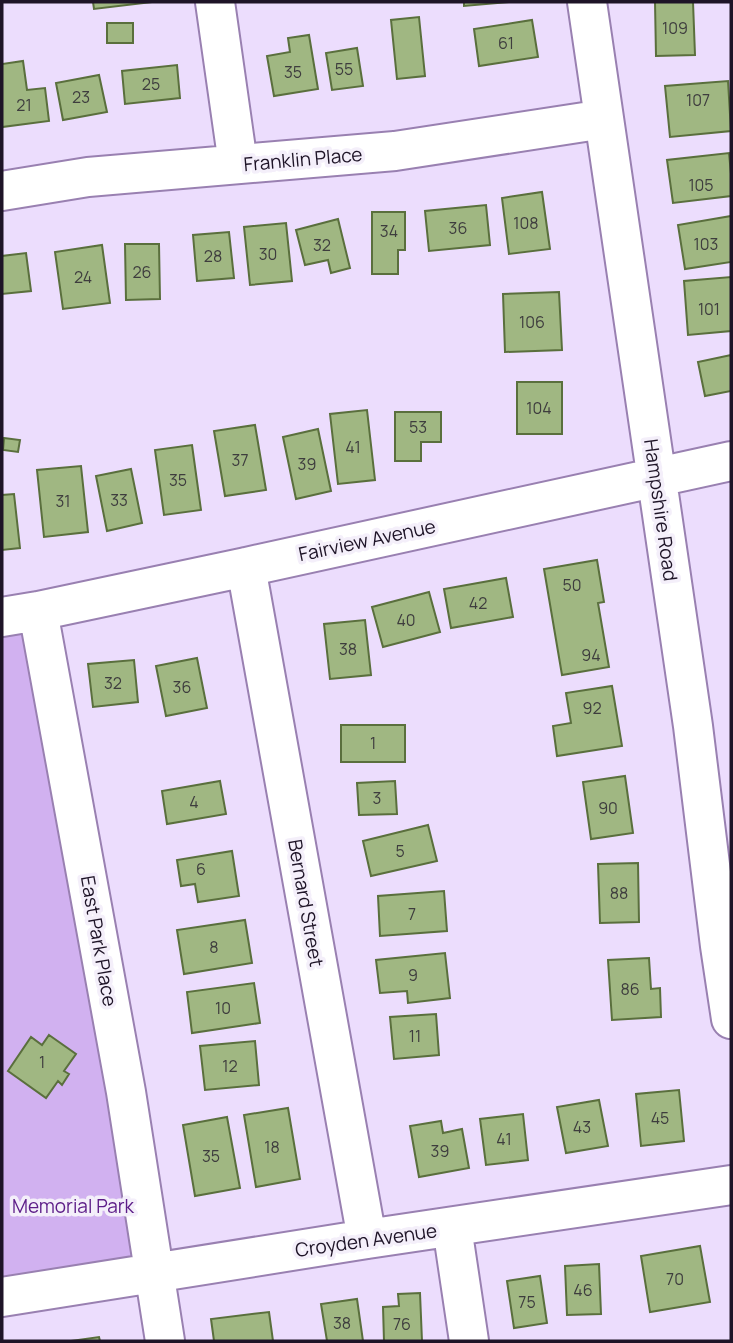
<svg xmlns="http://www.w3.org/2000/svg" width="733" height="1343" viewBox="0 0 733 1343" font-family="Manrope,sans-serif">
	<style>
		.park { fill: #d1b1f0 }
		.building { fill: #a0b782; stroke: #5a6f3d; stroke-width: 2 }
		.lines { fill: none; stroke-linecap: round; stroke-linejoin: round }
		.minor-casing { stroke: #9980b1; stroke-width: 42 }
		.minor { stroke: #fff; stroke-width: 38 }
		.labels { text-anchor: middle; stroke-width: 7; stroke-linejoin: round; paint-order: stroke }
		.number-label { font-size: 16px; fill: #3e3d3e }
		.street-label { font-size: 19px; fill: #1e1427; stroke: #f4effa }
		.park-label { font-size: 19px; fill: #5d1d88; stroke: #f4effa }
	</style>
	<rect width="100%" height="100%" fill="#ecddfd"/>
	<!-- park -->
	<path class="park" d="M38,611L155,1272L2,1297V617Z"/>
	<!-- building -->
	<path class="building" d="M93,2H152L94,9Z
		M464,2H509L464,6Z
		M655,2H693L695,55L656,56Z
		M419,17L425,76L397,79L391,20Z
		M532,20L538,57L479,66L474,29Z
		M107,23H133V43H107Z
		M309,35L318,89L274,96L267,56L290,52L288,38Z
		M357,48L363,86L332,90L326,53Z
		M23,61L27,90L45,88L49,121L2,127V64Z
		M177,65L180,98L125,104L122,71Z
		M99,75L107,112L63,120L56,83Z
		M728,81L731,131L670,137L665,86Z
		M729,153L731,174V196L673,203L667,160Z
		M542,192L550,249L509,254L502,198Z
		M486,205L490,245L429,251L425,211Z
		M372,212H405V250H398V274H372Z
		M731,216V262L685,269L678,225Z
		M338,219L350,268L331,273L328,260L305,265L296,230Z
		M286,223L292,281L250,285L244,227Z
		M229,232L234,278L197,281L193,235Z
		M125,244H159L160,299L126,300Z
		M102,245L110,303L63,309L55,252Z
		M26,253L31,291L2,294V256Z
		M731,277V331L688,335L684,281Z
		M559,292L562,350L505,352L503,294Z
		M731,355V391L705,396L698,362Z
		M517,382H562V434H517Z
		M367,410L375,480L338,484L330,414Z
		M395,412H441V442H421V461H395Z
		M255,425L266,490L225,496L214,431Z
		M318,429L331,491L296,499L283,437Z
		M4,438L20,440L18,452L3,450Z
		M192,445L201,510L164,515L155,450Z
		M81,466L88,532L44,537L37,470Z
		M131,469L142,523L107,531L96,476Z
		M14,494L20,548L2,550V495Z
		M597,560L604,602L598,603L609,667L562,675L544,569Z
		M506,578L513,617L451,628L444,589Z
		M429,592L440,632L383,647L372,607Z
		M365,620L371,675L330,679L324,624Z
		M197,658L207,708L166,716L156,666Z
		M134,660L138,702L93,707L88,664Z
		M612,686L622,746L557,756L553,726L571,723L566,693Z
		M341,725H405V762H341Z
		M625,776L633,833L591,839L583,782Z
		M220,781L226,814L167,824L162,791Z
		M395,781L397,814L359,815L357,783Z
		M428,825L437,861L371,876L363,841Z
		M232,851L239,896L198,902L195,884L181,886L177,860Z
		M638,863L639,922L600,923L598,864Z
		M444,891L447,931L380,936L378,896Z
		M245,920L252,963L184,974L177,930Z
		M445,953L450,998L408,1003L407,991L380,993L376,960Z
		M649,958L651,989L660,988L661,1017L612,1020L608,960Z
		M254,983L260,1023L192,1033L187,992Z
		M436,1014L439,1055L394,1059L390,1017Z
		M49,1035L76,1054L64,1071L69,1074L62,1085L58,1081L46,1098L8,1071L31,1037L42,1045Z
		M255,1041L259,1085L205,1090L200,1046Z
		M679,1090L684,1141L641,1146L636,1094Z
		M599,1100L608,1146L566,1153L557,1107Z
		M288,1108L300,1179L256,1187L244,1115Z
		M523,1114L528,1160L486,1165L480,1119Z
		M227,1117L240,1188L195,1196L183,1125Z
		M441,1121L443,1133L462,1129L469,1168L419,1177L410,1126Z
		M700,1246L710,1302L650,1312L641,1256Z
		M599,1264L601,1314L567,1315L565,1266Z
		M540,1276L547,1323L514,1328L507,1281Z
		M420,1293L422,1341H384L383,1307L399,1306L398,1294Z
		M357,1299L363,1341H327L321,1304Z
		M269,1312L273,1341H214L211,1319Z
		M99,1337L100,1341H71Z"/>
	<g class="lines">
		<defs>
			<path id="minor" d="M215,2L238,164
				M587,2L693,726L720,946L731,1019
				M2,191L88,177L395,151L604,119
				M246,567L367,1239
				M38,611L126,1092L165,1341
				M2,617L38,611L246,567L731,461
				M452,1227L469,1341
				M2,1297L367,1239L731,1185"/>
		</defs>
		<!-- minor casing -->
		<use href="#minor" class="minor-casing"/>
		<!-- minor -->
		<use href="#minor" class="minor"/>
	</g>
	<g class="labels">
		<!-- number labels -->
		<g class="number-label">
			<text x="675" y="34">109</text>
			<text x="506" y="49">61</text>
			<text x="344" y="75">55</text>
			<text x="293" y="78">35</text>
			<text x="151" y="90">25</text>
			<text x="81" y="103">23</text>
			<text x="698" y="106">107</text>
			<text x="24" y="111">21</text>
			<text x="701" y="191">105</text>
			<text x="526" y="229">108</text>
			<text x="458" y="234">36</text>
			<text x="389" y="237">34</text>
			<text x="706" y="250">103</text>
			<text x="322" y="251">32</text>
			<text x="268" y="260">30</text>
			<text x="213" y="262">28</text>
			<text x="142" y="278">26</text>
			<text x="83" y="283">24</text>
			<text x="709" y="315">101</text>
			<text x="532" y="328">106</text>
			<text x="539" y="414">104</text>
			<text x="418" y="433">53</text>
			<text x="353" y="453">41</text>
			<text x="240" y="466">37</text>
			<text x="307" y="470">39</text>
			<text x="178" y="486">35</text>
			<text x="119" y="506">33</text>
			<text x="63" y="507">31</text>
			<text x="572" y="591">50</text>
			<text x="478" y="609">42</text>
			<text x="406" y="626">40</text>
			<text x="348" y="655">38</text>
			<text x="591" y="661">94</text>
			<text x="113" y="689">32</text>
			<text x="182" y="693">36</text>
			<text x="592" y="714">92</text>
			<text x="373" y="749">1</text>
			<text x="377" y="804">3</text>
			<text x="194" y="808">4</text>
			<text x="608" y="814">90</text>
			<text x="400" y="857">5</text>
			<text x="201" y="875">6</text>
			<text x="619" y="899">88</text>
			<text x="412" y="920">7</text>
			<text x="214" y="953">8</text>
			<text x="413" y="981">9</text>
			<text x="630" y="995">86</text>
			<text x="223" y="1014">10</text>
			<text x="415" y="1042">11</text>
			<text x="42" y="1068">1</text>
			<text x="230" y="1072">12</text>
			<text x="660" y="1124">45</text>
			<text x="582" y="1133">43</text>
			<text x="504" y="1145">41</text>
			<text x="272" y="1153">18</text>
			<text x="440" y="1157">39</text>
			<text x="211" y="1162">35</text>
			<text x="675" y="1285">70</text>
			<text x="583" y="1296">46</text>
			<text x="527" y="1308">75</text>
			<text x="342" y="1329">38</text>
			<text x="402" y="1330">76</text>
		</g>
		<!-- street labels -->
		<g class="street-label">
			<text transform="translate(303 159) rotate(-5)" y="7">Franklin Place</text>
			<text transform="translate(661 510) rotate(82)" y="7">Hampshire Road</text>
			<text transform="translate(367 540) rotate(-12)" y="7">Fairview Avenue</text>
			<text transform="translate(306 903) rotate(80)" y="7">Bernard Street</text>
			<text transform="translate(99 941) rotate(80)" y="7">East Park Place</text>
			<text transform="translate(366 1240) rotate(-8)" y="7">Croyden Avenue</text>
		</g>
		<!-- park labels -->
		<g class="park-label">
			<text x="73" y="1213">Memorial Park</text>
		</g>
	</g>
	<!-- border -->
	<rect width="733" height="1343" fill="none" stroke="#1e1427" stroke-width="7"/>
</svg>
